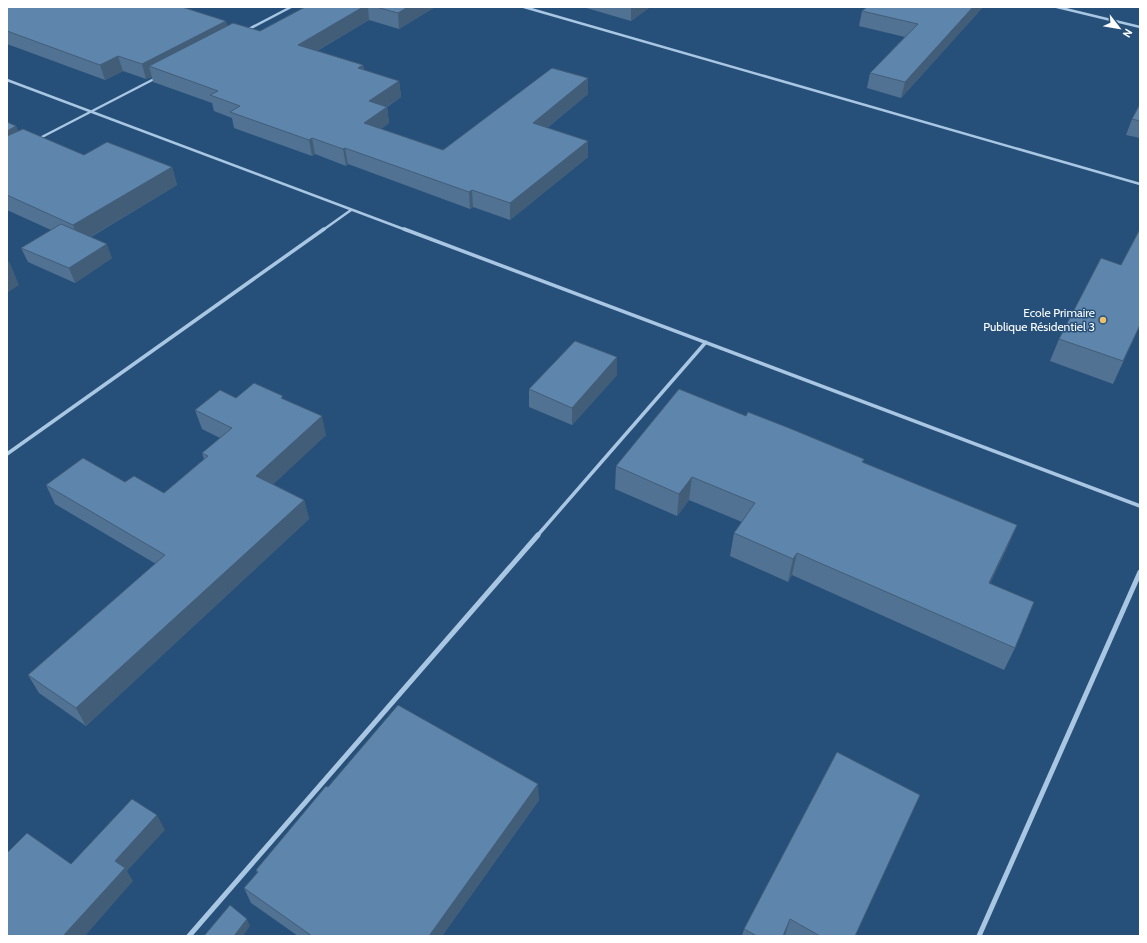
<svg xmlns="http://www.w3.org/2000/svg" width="1147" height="943" viewBox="0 0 1147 943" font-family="Cabin,sans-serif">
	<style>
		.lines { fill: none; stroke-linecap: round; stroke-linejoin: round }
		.minor-far2 { stroke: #a9c7e3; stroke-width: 2.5 }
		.minor-far1 { stroke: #a9c7e3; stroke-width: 3.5 }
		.minor { stroke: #a9c7e3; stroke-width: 5 }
		.wall { fill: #517293 }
		.shaded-wall { fill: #425d78 }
		.building { fill: #5e85ab; stroke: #425d78 }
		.poi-dot { fill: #ecc06e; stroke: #265079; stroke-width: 1.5 }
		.labels { text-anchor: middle; stroke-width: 3; stroke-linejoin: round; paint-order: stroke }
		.poi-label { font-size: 12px; fill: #fff; stroke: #265079; text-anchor: end }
	</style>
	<rect width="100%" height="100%" fill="#265079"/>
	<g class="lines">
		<!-- minor-far2 -->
		<path class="minor-far2" d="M524,7L1140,184
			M1057,7L1140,27
			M245,31L291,7
			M7,80L406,230
			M38,139L156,78
			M323,230L351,210"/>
		<!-- minor-far1 -->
		<path class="minor-far1" d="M404,229L1140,506
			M7,454L324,229
			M537,536L706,342"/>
		<!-- minor -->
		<path class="minor" d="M189,936L538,535
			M979,936L1140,572"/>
	</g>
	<!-- wall -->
	<path class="wall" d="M7,7L226,21L227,26L260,31L305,7H435L399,29L369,20L317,51L363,65L364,70L399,81L401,97L387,107L389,123L381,129L443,150L588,78V94L547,128L588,141V157L510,220L473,207L470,209L348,164L346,166L315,154L312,156L234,128L232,118L214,111L212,103L153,82L152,77L146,79L123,71L105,80L7,44Z
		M583,7H650L631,21Z
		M983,7L901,98L867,88L870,73L905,37L859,26L862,11Z
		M1140,104V138L1126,135L1132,119Z
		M7,122L16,126L18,131L84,155L172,167L177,185L91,237L112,258L75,283L28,262L21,248L51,230L7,210Z
		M1140,325L1113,384L1050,361L1059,339Z
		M617,375L572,425L529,407V389Z
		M236,398L284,399L326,435L273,484L304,500L309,519L86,726L39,693L28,675L156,564L55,504L46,485L125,482L164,493L204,459L202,453L220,438L202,429L195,410Z
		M746,416L864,459L863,463L1017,525L1007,548L990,583L1015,648L1004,670L792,575L788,582L730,556L734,533L742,522L689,500L677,516L615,489L616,466Z
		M837,752L855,936H742L744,929Z
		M328,787L539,800L442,936H298L251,903L244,888L257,873L256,870Z"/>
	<!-- shaded-wall -->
	<path class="shaded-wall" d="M363,7H368L369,20L301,60L298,45Z
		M408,7H435L399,29L398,13Z
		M632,7H650L631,21V8Z
		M973,7H983L901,98L905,82Z
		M226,21L229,36L149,66L152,77L146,79L142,64Z
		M118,56L123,71L105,80L100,65Z
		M363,65L366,81L358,68Z
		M588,78V94L533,139V123Z
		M399,81L401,97L371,117L369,101Z
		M387,107L389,123L366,139L364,123Z
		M16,126L23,143L7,152V131Z
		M312,138L315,154L312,156L309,140Z
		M588,141V157L510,220V203Z
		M345,148L348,164L346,166L343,149Z
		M172,167L177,185L80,243L73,225Z
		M472,190L473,207L470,209L469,192Z
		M107,244L112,258L75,283L69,268Z
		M9,261L19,285L7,293V263Z
		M617,357V375L572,425V408Z
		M322,416L326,435L262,495L256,476Z
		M692,477L689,500L677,516L679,494Z
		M304,500L309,519L86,726L76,708Z
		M1017,525L1007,548L980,605L989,583Z
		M797,553L792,575L788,582L793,559Z
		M538,784L539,800L442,936H429Z
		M157,815L165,830L127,871L133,881L85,936H63L115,861Z
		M247,919L250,926L243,936H234Z
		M790,919L785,936H783Z"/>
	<!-- building -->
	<path class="building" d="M7,7H182L226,21L142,64L118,56L100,65L7,31Z
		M305,7H363L298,45L363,65L358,68L399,81L369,101L387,107L364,123L443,150L552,68L588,78L533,123L588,141L510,203L472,190L469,192L345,148L343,149L312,138L309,140L230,112L240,106L210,95L218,91L149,66L233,23L260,31Z
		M376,7H408L398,13Z
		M867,7H973L905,82L870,73L918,24L862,11Z
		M1140,104V121L1132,119Z
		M7,122L16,126L7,131Z
		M23,129L84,155L107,142L172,167L73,225L7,195V136Z
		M61,224L107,244L69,268L21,248Z
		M1140,229V325L1123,361L1059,339L1101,258L1121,265Z
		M575,341L617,357L572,408L529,389Z
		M254,383L283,396L281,398L322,416L256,476L304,500L76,708L28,675L165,555L46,485L83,458L125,482L134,476L164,493L208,456L202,453L232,428L195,410L220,390L236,398Z
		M679,389L746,416L748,412L789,428L864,459L862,462L1017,525L989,583L1034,602L1015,648L797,553L793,559L734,533L755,503L692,477L679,494L616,466Z
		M398,705L538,784L429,936H312L244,888L258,872L256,870L326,786L328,787Z
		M837,752L920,795L855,936H820L790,919L783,936H757L744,929Z
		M132,799L157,815L115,861L125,868L63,936H7V853L27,833L71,864Z
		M230,905L247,919L234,936H204Z"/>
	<!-- markers -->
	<circle class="poi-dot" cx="1103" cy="320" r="4"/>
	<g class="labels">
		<!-- poi labels -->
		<g class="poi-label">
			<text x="1095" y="317">Ecole Primaire<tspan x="1095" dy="14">Publique Résidentiel 3</tspan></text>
		</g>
	</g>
	<!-- border -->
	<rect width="1147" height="943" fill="none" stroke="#ffffff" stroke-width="16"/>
	<!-- north arrow -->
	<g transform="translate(1119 28) rotate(121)" stroke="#265079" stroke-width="3" paint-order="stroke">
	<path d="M0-3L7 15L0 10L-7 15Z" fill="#ffffff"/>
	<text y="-6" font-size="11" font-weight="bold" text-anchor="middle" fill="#ffffff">N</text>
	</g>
</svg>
